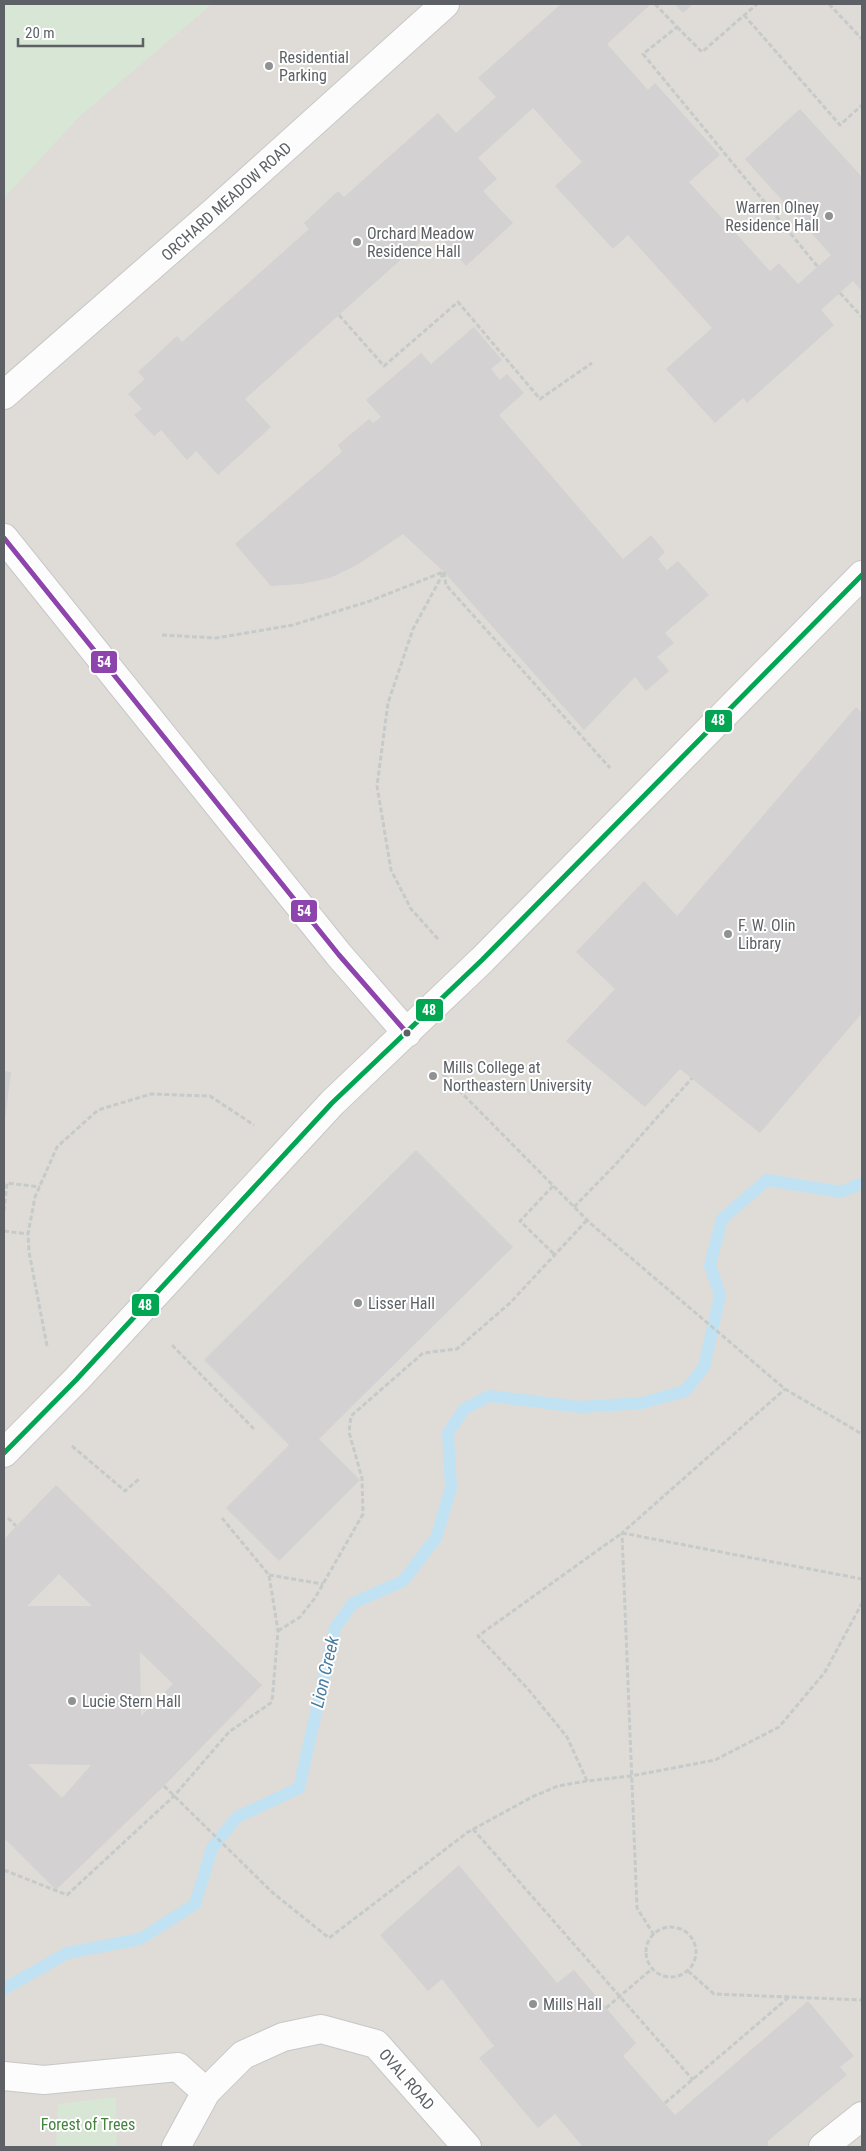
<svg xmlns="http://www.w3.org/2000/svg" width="866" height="2151" viewBox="0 0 866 2151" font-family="'Roboto Condensed',sans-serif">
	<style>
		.education { fill: #dfdcd8 }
		.green { fill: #d8e6d5 }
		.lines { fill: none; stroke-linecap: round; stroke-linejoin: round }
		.stream { stroke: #c0e2f2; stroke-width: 12 }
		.building { fill: #d3d1d1; fill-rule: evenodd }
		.minor-casing { stroke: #c7c7c7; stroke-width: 30 }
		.path { stroke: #c6cac9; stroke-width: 3; stroke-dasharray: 5 2.5; stroke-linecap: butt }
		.minor { stroke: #fcfcfc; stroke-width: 28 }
		.bus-1-casing { stroke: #fff; stroke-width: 9 }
		.bus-2-casing { stroke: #fff; stroke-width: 9 }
		.bus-1 { stroke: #8e44ad; stroke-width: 5 }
		.bus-2 { stroke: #00a651; stroke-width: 5 }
		.poi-dot { fill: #8f9193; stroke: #fff; stroke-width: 2 }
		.bus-dot { fill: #5d6165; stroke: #fff; stroke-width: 2 }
		.labels { text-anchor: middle; stroke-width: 4; stroke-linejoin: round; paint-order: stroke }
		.poi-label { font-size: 16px; fill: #5d6165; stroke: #fff; text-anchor: start }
		.street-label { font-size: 16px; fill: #5d6165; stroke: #fff }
		.park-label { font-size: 16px; fill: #43833e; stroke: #fff }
		.water-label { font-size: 18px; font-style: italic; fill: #487c9f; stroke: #fff }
		.line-badge { stroke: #fff; stroke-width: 2 }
		.badge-label { font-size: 14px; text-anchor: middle; font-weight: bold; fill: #fff }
	</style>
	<rect width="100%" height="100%" fill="#eceae8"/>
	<!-- education -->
	<path class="education" d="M4,4H862V2147H4Z"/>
	<!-- green -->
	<path class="green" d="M4,4H212L79,117L4,198Z
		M116,2097L117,2147H56L58,2104Z"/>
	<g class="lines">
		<!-- stream -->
		<path class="stream" d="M4,1989L67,1953L140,1939L195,1904L212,1848L237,1817L299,1788L335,1628L353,1603L403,1581L436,1538L451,1488L448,1433L464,1409L489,1396L581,1407L642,1403L685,1391L704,1367L720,1295L710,1265L722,1219L767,1180L841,1192L862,1183"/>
	</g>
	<!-- building -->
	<path class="building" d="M561,4H651L607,44L648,90L655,83L720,155L689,182L770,271L779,263L798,284L831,255L745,159L800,109L862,177V291L853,281L821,310L834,325L747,403L743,398L715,423L666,369L712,328L628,235L613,249L555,186L582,162L533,108L478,158L497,179L483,191L513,223L466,266L434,230L245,399L271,427L218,475L196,451L187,460L161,430L154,436L134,415L142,409L128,394L145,379L138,372L177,336L182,342L309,229L304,223L338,191L344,197L438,113L456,133L496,97L478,78Z
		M674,4H693L683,13Z
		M474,327L502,360L491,369L500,380L507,374L524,393L499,415L623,559L651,535L665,552L658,559L667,570L678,561L709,595L665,633L674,643L657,657L669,671L646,691L635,677L584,730L444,572L403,534L357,565L330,578L301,584L271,586L235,544L342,452L338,445L369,419L373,423L381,417L366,400L421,353L431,364Z
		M856,707L862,713V1013L760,1133L680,1069L645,1107L566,1041L615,989L576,952L644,881L677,916Z
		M4,1071L11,1072L5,1119H4Z
		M416,1150L513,1247L319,1439L360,1480L279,1561L226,1508L289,1445L204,1360Z
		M56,1485L262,1685L164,1786L56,1890L4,1838V1539ZM59,1574L92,1606H27ZM140,1652L173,1684L141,1716ZM28,1764L91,1765L62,1798Z
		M459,1865L557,1983L574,1970L636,2043L623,2056L675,2115L808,2001L854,2056L840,2067L847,2075L768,2141V2147H583L555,2114L538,2128L479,2058L494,2046L442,1979L428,1991L380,1935Z"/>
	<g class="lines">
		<defs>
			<path id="minor" d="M4,395L216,210L445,4
				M4,538L339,955L407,1033
				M4,1453L76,1380L332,1103L482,960L862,575
				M4,2076L44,2080L178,2067L206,2092
				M176,2147L206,2092L243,2055L283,2037L321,2029L376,2044L467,2147
				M823,2147L862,2116"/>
		</defs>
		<!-- minor casing -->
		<use href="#minor" class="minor-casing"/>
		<!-- path -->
		<path class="path" d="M655,4L677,27L643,54L818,267
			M829,4L862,39
			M744,15L840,125L862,105
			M677,27L702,52L757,4
			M840,293L862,317
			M339,315L384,366L458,302L540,399L592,363
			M444,572L446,585L610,768
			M162,635L216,638L293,625L370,601L443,572
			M438,939L411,909L391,870L377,786L388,703L413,629L444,572
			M443,1074L590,1223L785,1389L862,1434
			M553,1186L520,1221L554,1254
			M574,1207L615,1165L692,1078
			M4,1211L7,1183L40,1187
			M4,1231L28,1234
			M172,1345L254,1429
			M47,1346L29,1252L28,1234L35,1197L57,1147L98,1110L151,1094L210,1096L254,1125
			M72,1446L125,1491L139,1479
			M8,1518L16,1526
			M269,1575L323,1584
			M278,1631L300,1617L315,1598L363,1514L362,1478L349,1432L351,1416L423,1353L457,1349L510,1303L587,1220
			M587,1781L567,1737L528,1689L478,1636L622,1533L862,1579
			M164,1786L273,1893L329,1938L468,1832L532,1797L558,1786L587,1781L631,1776L715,1760L779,1727L825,1672L862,1603
			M473,1829L693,2080
			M4,1870L67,1895L174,1796L229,1732L272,1702L278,1631L269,1575L222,1518
			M646 1952a25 25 0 1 1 50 0a25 25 0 1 1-50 0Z
			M654,1935L637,1908L622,1533L785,1389
			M688,1971L714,1994L862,2000
			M606,2008L653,1968
			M665,2103L789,1997"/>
		<!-- minor -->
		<use href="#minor" class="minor"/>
		<defs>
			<path id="bus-1" d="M4,538L339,955L407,1033"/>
			<path id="bus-2" d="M4,1453L76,1380L332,1103L482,960L862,575"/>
		</defs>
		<!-- bus-1 casing -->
		<use href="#bus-1" class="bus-1-casing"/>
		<!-- bus-2 casing -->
		<use href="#bus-2" class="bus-2-casing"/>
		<!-- bus-1 -->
		<use href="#bus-1" class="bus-1"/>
		<!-- bus-2 -->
		<use href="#bus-2" class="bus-2"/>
	</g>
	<!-- markers -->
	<g class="poi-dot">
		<circle cx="269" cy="66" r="5"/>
		<circle cx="829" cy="216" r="5"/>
		<circle cx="357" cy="242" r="5"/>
		<circle cx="728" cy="934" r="5"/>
		<circle cx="433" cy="1076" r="5"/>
		<circle cx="358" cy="1303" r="5"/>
		<circle cx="72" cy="1701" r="5"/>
		<circle cx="533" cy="2004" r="5"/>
	</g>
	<circle class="bus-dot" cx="407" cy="1033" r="4.5"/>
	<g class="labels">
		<!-- poi labels -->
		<g class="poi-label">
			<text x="279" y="63">Residential<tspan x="279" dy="18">Parking</tspan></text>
			<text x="819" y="213" text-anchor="end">Warren Olney<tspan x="819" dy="18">Residence Hall</tspan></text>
			<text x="367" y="239">Orchard Meadow<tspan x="367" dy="18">Residence Hall</tspan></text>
			<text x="738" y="931">F. W. Olin<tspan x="738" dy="18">Library</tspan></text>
			<text x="443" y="1073">Mills College at<tspan x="443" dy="18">Northeastern University</tspan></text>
			<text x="368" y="1309">Lisser Hall</text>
			<text x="82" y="1707">Lucie Stern Hall</text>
			<text x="543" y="2010">Mills Hall</text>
		</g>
		<!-- street labels -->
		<g class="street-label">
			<text transform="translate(226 201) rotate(-42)" y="6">ORCHARD MEADOW ROAD</text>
			<text transform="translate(407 2079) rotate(49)" y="6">OVAL ROAD</text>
		</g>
		<!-- park labels -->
		<g class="park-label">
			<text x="88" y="2130">Forest of Trees</text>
		</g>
		<!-- water labels -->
		<g class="water-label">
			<text transform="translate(325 1672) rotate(-77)" y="6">Lion Creek</text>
		</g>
	</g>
	<g class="line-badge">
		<rect x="90" y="650" width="28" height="24" rx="5" fill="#8e44ad"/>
		<rect x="704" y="709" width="29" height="24" rx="5" fill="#00a651"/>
		<rect x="290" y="899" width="28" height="24" rx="5" fill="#8e44ad"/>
		<rect x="415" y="998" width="29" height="24" rx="5" fill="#00a651"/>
		<rect x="131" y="1293" width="29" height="24" rx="5" fill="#00a651"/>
	</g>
	<g class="badge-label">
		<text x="104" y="667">54</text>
		<text x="718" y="725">48</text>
		<text x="304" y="916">54</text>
		<text x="429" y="1015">48</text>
		<text x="145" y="1310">48</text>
	</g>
	<!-- border -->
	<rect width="866" height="2151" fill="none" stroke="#5d6165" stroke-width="10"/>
	<!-- scale -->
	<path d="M18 38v8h125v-8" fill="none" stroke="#5d6165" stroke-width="2.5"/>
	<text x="25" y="38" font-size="15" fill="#5d6165" stroke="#ffffff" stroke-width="4" paint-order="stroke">20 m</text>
</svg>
